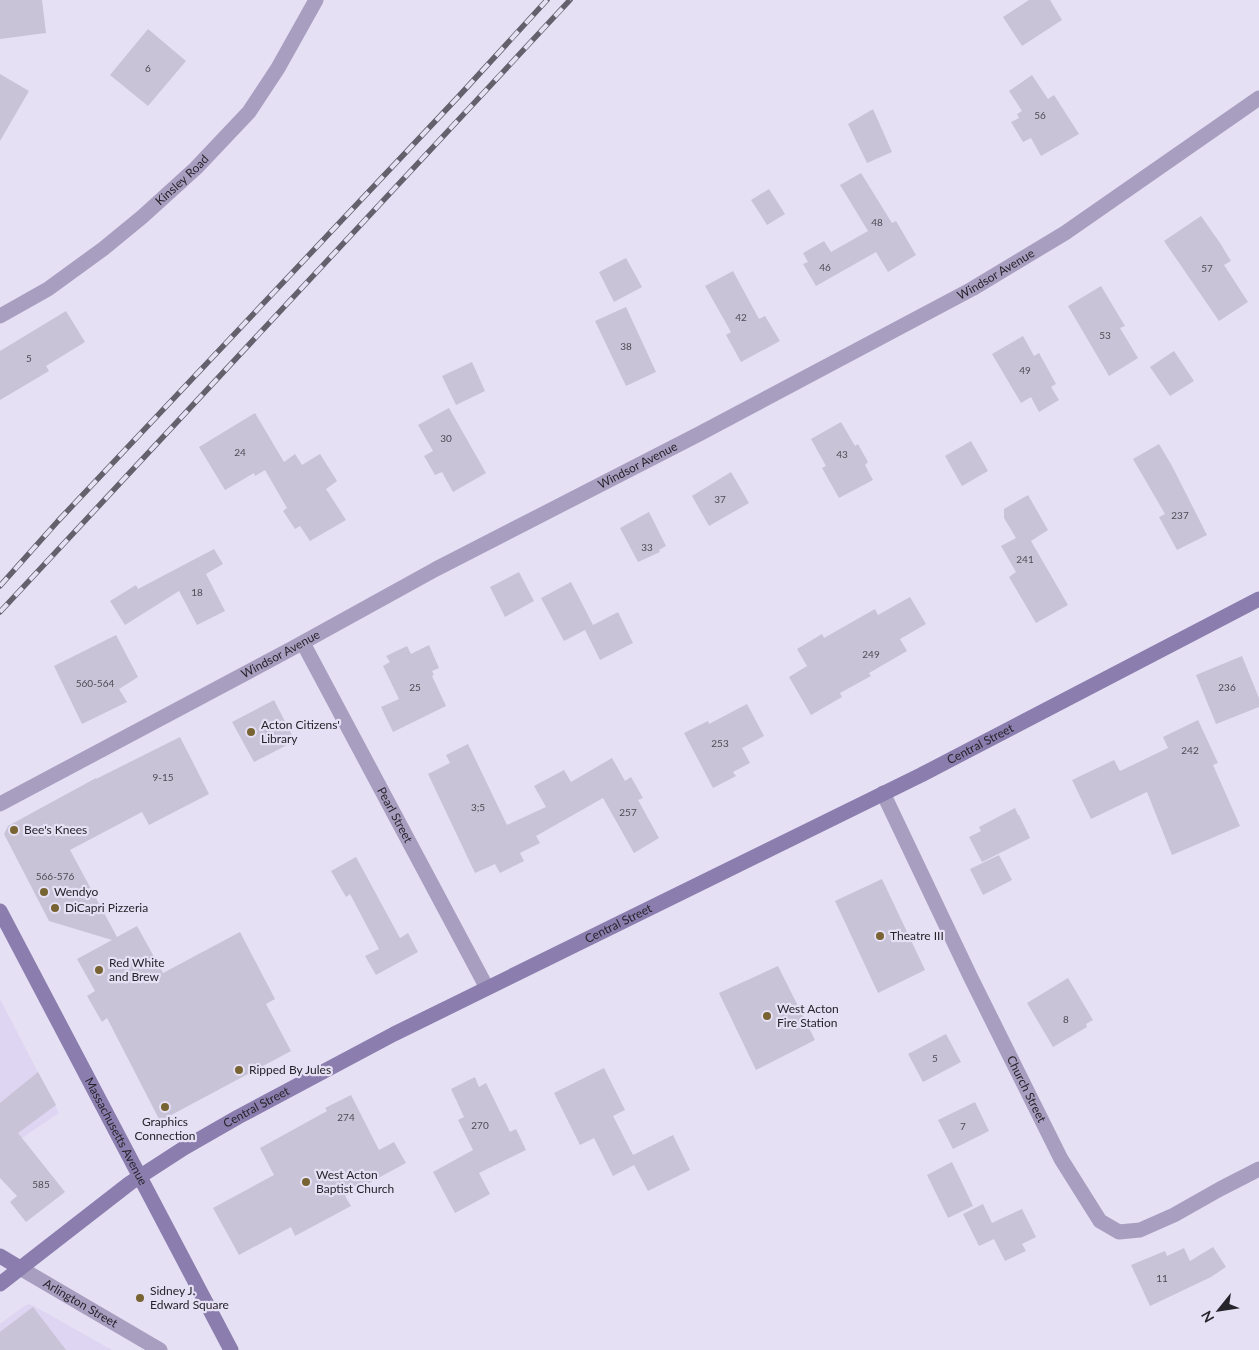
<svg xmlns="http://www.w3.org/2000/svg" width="1259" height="1350" viewBox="0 0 1259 1350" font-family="Lato,sans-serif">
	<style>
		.built { fill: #ddd5f1 }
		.building { fill: #c8c3d7 }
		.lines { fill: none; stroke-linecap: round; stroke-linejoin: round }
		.street { stroke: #a89fc0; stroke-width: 15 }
		.secondary { stroke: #8b7dad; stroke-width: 15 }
		.rail-casing { stroke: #64616d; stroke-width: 5.5 }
		.rail { stroke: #e6e0f5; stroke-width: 4; stroke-dasharray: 11; stroke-linecap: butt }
		.poi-dot { fill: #786433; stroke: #e6e0f5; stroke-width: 2 }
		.labels { text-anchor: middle; stroke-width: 4.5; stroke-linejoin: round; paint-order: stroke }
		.number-label { font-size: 10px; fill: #4e4c56 }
		.street-label { font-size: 12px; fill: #26242b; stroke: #e6e0f5 }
		.poi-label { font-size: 12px; fill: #26242b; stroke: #e6e0f5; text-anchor: start }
	</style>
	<rect width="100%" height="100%" fill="#e6e0f5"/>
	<!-- built -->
	<path class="built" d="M0,999L59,1113L13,1144L0,1145Z
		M28,1304L34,1306L112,1350H0V1324L23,1307Z"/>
	<!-- building -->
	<path class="building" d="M0,0H42L46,33L0,39Z
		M1029,0H1050L1062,20L1022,46L1003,17Z
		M148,29L186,61L148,106L110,75Z
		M0,74L29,91L0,141Z
		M1032,75L1048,99L1054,95L1079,134L1041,156L1031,138L1023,142L1011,122L1019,118L1017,114L1022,111L1009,91Z
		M873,109L892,152L867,163L848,124Z
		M861,173L892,223L896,221L916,255L888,272L876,252L816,286L803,264L808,262L803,253L824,241L831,252L868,231L840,185Z
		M769,189L785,214L767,225L751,200Z
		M1201,216L1220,243L1231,261L1224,265L1248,302L1219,321L1164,241Z
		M626,258L642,287L614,302L599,272Z
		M733,271L759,319L765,316L780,341L741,362L726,335L731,332L705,286Z
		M1101,286L1125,326L1120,328L1138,358L1109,376L1068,306Z
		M626,307L656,372L626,386L595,321Z
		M66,311L85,342L46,366L49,371L0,400V351Z
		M1023,336L1034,356L1039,353L1056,384L1051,387L1059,400L1039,412L1031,397L1021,403L992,354Z
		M1174,351L1194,381L1170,396L1150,367Z
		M472,362L485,391L456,405L442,376Z
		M449,408L486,473L453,492L442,472L435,475L424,456L433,451L418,425Z
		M255,413L284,462L295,454L302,465L320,454L337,481L326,489L346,520L310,541L300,526L295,529L283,511L287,508L265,470L255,476L254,473L225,490L199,447Z
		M841,422L855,446L858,444L868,462L865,465L873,480L839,498L822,468L826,466L811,439Z
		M971,441L988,471L962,486L945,456Z
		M1159,444L1172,466L1207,535L1177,550L1159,517L1165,514L1133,459Z
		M731,472L749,503L709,526L692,496Z
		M1028,495L1048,530L1031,541L1068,605L1036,623L1009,577L1016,572L1001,546L1016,538L1004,518V509Z
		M649,512L666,546L659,550L660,552L638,562L620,528Z
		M214,549L223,564L206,574L225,611L197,625L179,591L125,625L110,601L136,585L138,589Z
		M519,572L534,601L505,617L490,587Z
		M571,582L593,625L618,612L633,643L600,660L585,630L564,641L541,598Z
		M910,597L926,624L900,639L907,651L869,673L871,676L840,693L842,697L811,715L789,677L807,666L797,649L822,634L824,638L875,609L878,615Z
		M116,635L138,677L119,689L127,702L82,724L54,666Z
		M429,645L439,668L432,671L434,675L432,676L446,706L393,732L381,707L399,699L383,666L390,662L386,656L407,646L411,654Z
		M1242,656L1259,698V707L1216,724L1196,675Z
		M274,700L295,741L254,762L232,722Z
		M747,704L764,736L742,748L750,763L733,772L736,776L713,788L684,733L708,721L709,724Z
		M1198,720L1218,763L1213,765L1240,826L1172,855L1147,792L1091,819L1072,780L1114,760L1120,771L1168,748L1163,737Z
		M180,737L209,794L149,825L142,812L70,850L117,937L137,926L163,973L240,932L275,999L266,1004L291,1051L160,1121L107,1018L102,1022L87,996L95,991L77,959L112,940L49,921L4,834L8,826L96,778V779Z
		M468,744L507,825L546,807L534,786L564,770L571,782L612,758L625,781L631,777L643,798L638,800L659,838L634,853L603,798L536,836L540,843L520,853L524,861L500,873L495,864L475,873L428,774L450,763L446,755Z
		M1015,808L1018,815H1019L1030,838L982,862L969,837L981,831L979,827Z
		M999,855L1012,880L983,895L970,869Z
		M356,857L400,938L408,933L418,952L376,975L365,956L379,949L350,894L346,897L331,871Z
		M882,879L925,970L878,993L835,901Z
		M778,966L815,1040L756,1070L719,993Z
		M1068,978L1093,1020L1086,1024L1087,1027L1053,1047L1027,1003Z
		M946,1034L961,1062L923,1082L908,1054Z
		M604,1068L625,1110L613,1116L633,1155L673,1135L690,1170L648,1191L634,1165L613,1176L594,1138L580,1145L554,1093Z
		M38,1072L56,1105L18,1133L65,1192L26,1222L10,1202L17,1196L0,1178V1103Z
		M475,1077L479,1087L486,1083L510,1132L516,1129L526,1150L479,1173L490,1194L455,1213L433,1172L473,1150L458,1120L464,1117L451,1089Z
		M351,1095L379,1150L394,1142L406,1163L345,1196L351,1206L295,1236L291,1227L239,1255L213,1208L274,1175L260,1148L327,1111L325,1108Z
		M975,1102L989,1131L953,1149L938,1120Z
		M952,1162L973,1206L948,1218L927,1175Z
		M983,1204L992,1223L1022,1209L1036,1237L1022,1244L1026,1251L1005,1261L994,1239L979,1246L963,1214Z
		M1213,1247L1226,1267L1211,1277L1150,1306L1131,1265L1165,1251L1167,1256L1184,1248L1190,1261Z
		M33,1307L66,1350H0V1332Z"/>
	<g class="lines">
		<!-- street -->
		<g class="street">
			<path id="s1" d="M0,316L48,289L103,249L142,217L196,168L249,112L278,68L316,0"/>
			<path id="s2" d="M303,643L487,988"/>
			<path id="s3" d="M883,793L971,978L1061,1159L1100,1221L1119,1232L1140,1230L1174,1215L1220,1189L1259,1169"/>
			<path id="s4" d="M0,804L291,649L436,569L699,434L972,289L1065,233L1259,98"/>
			<path id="s5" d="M20,1268L160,1350"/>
		</g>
		<!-- secondary -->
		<g class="secondary">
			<path id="s6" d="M0,911L231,1350"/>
			<path d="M0,1256L20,1268"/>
			<path id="s7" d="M0,1284L130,1183L184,1148L238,1117L394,1034L921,775L1259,599"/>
		</g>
		<defs>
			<path id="rail" d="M0,586L58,521L459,96L547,0
				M0,612L570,0"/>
		</defs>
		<!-- rail casing -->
		<use href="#rail" class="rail-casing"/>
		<!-- rail -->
		<use href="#rail" class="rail"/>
	</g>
	<!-- markers -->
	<g class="poi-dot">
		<circle cx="251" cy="732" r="5"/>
		<circle cx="14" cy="830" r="5"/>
		<circle cx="44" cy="892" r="5"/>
		<circle cx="55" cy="908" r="5"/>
		<circle cx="880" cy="936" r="5"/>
		<circle cx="99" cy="970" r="5"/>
		<circle cx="767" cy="1016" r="5"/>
		<circle cx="239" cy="1070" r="5"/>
		<circle cx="165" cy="1107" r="5"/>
		<circle cx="306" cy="1182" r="5"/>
		<circle cx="140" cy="1298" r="5"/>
	</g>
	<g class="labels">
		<!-- number labels -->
		<g class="number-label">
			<text x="148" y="72">6</text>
			<text x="1040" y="119">56</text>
			<text x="877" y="226">48</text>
			<text x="825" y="271">46</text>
			<text x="1207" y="272">57</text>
			<text x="741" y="321">42</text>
			<text x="1105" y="339">53</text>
			<text x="626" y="350">38</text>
			<text x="29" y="362">5</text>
			<text x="1025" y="374">49</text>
			<text x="446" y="442">30</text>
			<text x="240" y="456">24</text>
			<text x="842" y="458">43</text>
			<text x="720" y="503">37</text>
			<text x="1180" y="519">237</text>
			<text x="647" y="551">33</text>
			<text x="1025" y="563">241</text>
			<text x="197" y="596">18</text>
			<text x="871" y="658">249</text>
			<text x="95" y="687">560-564</text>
			<text x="415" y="691">25</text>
			<text x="1227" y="691">236</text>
			<text x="720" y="747">253</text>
			<text x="1190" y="754">242</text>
			<text x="163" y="781">9-15</text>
			<text x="478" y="811">3;5</text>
			<text x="628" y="816">257</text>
			<text x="55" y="880">566-576</text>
			<text x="1066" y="1023">8</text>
			<text x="935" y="1062">5</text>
			<text x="346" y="1121">274</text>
			<text x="480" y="1129">270</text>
			<text x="963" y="1130">7</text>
			<text x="41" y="1188">585</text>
			<text x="1162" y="1282">11</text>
		</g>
		<!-- street labels -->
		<g class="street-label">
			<text dy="4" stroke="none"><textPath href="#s1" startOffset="228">Kinsley Road</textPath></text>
			<text dy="4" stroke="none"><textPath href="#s4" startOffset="1128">Windsor Avenue</textPath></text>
			<text dy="4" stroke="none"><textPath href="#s4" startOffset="722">Windsor Avenue</textPath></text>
			<text dy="4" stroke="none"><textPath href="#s4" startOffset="318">Windsor Avenue</textPath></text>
			<text dy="4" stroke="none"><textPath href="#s7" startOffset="1122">Central Street</textPath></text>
			<text dy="4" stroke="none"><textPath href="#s2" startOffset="195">Pearl Street</textPath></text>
			<text dy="4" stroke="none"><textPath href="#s7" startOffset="718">Central Street</textPath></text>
			<text dy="4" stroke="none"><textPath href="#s3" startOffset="329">Church Street</textPath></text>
			<text dy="4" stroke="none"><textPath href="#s7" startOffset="312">Central Street</textPath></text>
			<text dy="4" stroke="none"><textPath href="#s6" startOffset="249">Massachusetts Avenue</textPath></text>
			<text dy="4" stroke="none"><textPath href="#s5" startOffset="70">Arlington Street</textPath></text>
		</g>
		<!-- poi labels -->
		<g class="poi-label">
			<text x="261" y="729">Acton Citizens'<tspan x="261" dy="14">Library</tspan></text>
			<text x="24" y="834">Bee's Knees</text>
			<text x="54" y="896">Wendyo</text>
			<text x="65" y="912">DiCapri Pizzeria</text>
			<text x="890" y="940">Theatre III</text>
			<text x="109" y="967">Red White<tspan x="109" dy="14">and Brew</tspan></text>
			<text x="777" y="1013">West Acton<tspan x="777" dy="14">Fire Station</tspan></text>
			<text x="249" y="1074">Ripped By Jules</text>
			<text x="165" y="1126" text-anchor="middle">Graphics<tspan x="165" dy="14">Connection</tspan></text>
			<text x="316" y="1179">West Acton<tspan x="316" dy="14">Baptist Church</tspan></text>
			<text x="150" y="1295">Sidney J.<tspan x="150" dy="14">Edward Square</tspan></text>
		</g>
	</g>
	<!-- north arrow -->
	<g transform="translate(1219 1310) rotate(240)" stroke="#e6e0f5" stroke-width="4" paint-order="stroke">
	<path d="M0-4L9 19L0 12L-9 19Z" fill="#26242b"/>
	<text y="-8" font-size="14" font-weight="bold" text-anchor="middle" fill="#26242b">N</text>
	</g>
</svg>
